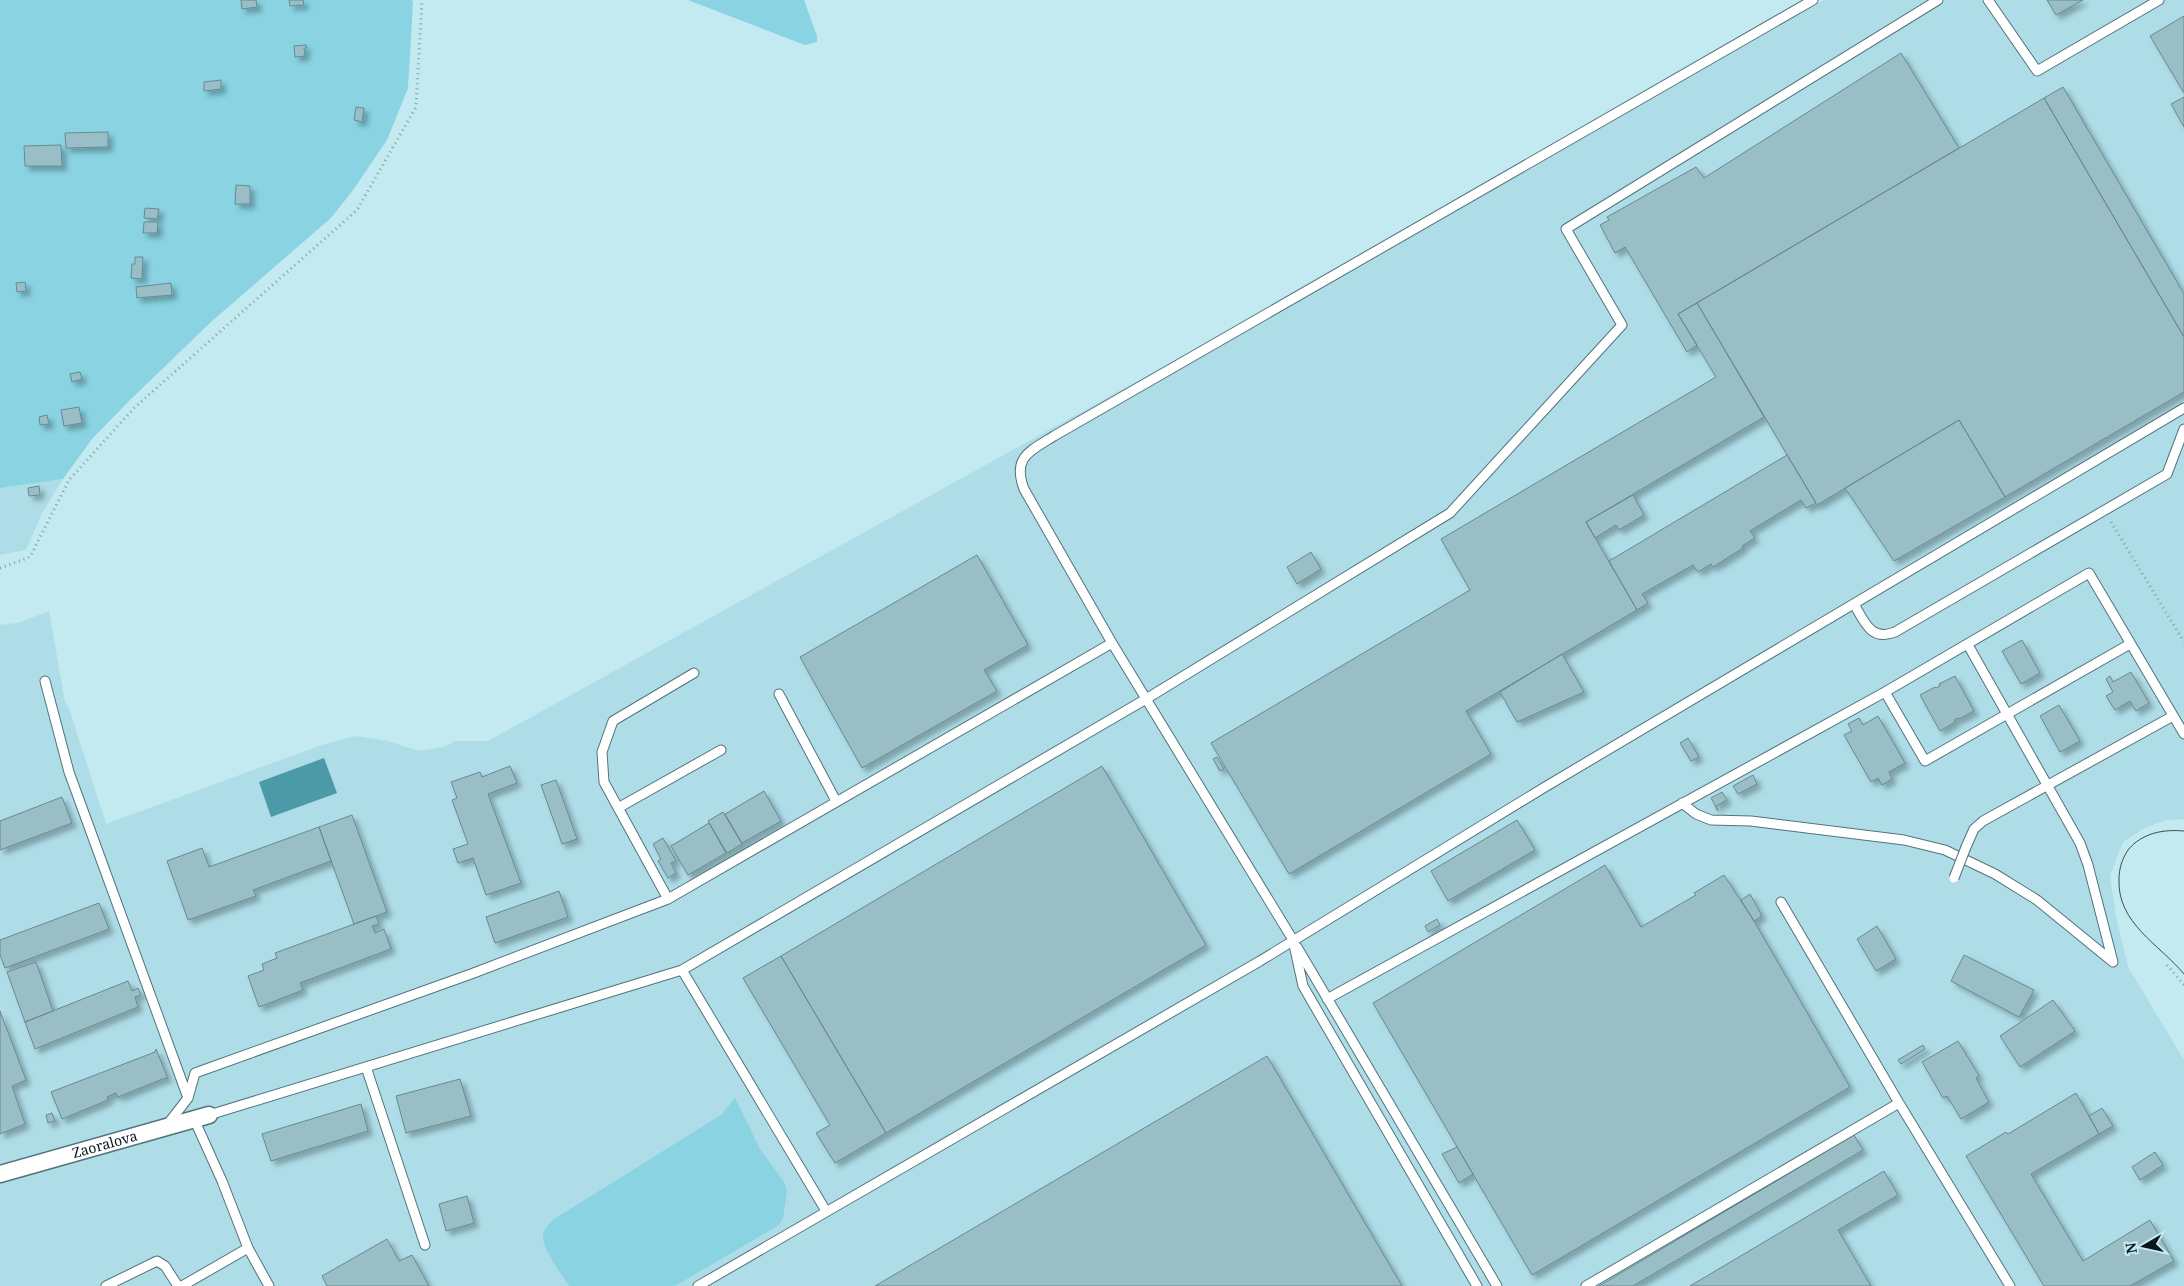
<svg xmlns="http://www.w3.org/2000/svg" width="2184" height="1286" viewBox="0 0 2184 1286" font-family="'Noto Serif',serif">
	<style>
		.built { fill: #aedde7 }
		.green { fill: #89d3e2 }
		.water { fill: #4c99a7 }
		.building { fill: #99bec6; stroke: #668a91; filter: url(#shadow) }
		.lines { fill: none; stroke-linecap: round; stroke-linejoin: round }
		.lane-casing { stroke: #51747b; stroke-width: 11 }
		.street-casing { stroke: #51747b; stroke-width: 19 }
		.path { stroke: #84a2a8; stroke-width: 3; stroke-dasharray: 1 4; stroke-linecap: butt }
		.lane { stroke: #fff; stroke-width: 9 }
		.street { stroke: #fff; stroke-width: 16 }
		.tram { stroke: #3a4e53; stroke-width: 1 }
		.lane-bridge-casing { stroke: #51747b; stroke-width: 11; stroke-linecap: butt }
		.lane-bridge { stroke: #fff; stroke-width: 9 }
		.labels { text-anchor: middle; stroke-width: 4.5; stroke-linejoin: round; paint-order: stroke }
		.street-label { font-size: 14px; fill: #081619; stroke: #c3e9f1 }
	</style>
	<defs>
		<filter id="shadow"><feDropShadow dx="4.5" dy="4.5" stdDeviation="2.5" flood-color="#0004"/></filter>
	</defs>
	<rect width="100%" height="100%" fill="#c3e9f1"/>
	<!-- built -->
	<path class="built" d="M1824,0H2184V819L2166,820L2145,828L2123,842L2110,876L2116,917L2128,967L2184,1060V1286H0V625L18,623L49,611L65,702L69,708L106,824L319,746L355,736L388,741L419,751L444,747L455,741H488Z
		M63,479L42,513L26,550L0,555V488Z"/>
	<!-- green -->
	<path class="green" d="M0,0H412L413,3L408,88L387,140L353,190L331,218L212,321L129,401L92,439L63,479L0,488Z
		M688,0H804L817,36V42L805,45Z
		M735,1098L760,1149L784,1182L787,1191L783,1218L779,1225L675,1286H569C562,1274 542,1249 543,1236C544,1228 549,1224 554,1219L721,1115Z"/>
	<!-- water -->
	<path class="water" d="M324,758L337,793L271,817L259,782Z"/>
	<!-- building -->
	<path class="building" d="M241,0H256L257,7L242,9Z
		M289,0H303L304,5L290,6Z
		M2047,0H2083L2056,15Z
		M2184,16V93L2150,36Z
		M306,45L307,48H304L305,56L295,57L294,46Z
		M1901,53L1959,148L1678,314L1697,345L1687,352L1625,247L1615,253L1600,225L1609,220L1607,217L1696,167L1704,178Z
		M221,80V89L204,91V82Z
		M2063,87L2184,294V337L2044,98Z
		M2184,97V127L2171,104Z
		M2044,98L2184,337V392L2005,497L1959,420L1817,505L1697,303Z
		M356,107L364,108L362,122L354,120Z
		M108,132V147L66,148L65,133Z
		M61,145L62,166H25L24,146Z
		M236,185L250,186V204H235Z
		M145,208L159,209L157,219L144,218Z
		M144,222H158L157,233H143Z
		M135,257H143L142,279L131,278L132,264H135Z
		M25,282L26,291L17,292L16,283Z
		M171,283L172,295L137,298L136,287Z
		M1697,303L1764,417L1586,522L1637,610L1466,711L1491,754L1289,874L1211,743L1470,590L1441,539L1716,377L1678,314Z
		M80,372L82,379L72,382L70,374Z
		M79,407L82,423L64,426L61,410Z
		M47,415L49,424L40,425L39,417Z
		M1959,420L2005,497L1894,561L1845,488Z
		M1787,455L1816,503L1806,508L1801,500L1750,531L1755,538L1742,546L1743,548L1713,567L1711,564L1698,572L1693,565L1642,594L1648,603L1637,610L1609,561Z
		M39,486L40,495L29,496L28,488Z
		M1633,495L1644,515L1619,530L1616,525L1595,538L1586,522Z
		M1311,552L1321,569L1297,584L1287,567Z
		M977,555L1028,645L984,670L997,691L862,768L800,657Z
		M2022,640L2040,673L2021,684L2002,651Z
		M1562,654L1584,692L1517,722L1500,692Z
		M2131,672L2149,703L2136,711L2130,701L2115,710L2106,696L2113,692L2106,679L2110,676L2113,682Z
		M1955,676L1974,711L1959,719L1958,718L1954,720L1955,722L1940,731L1920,695L1935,687L1936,688L1940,686L1939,684Z
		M2059,705L2080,741L2060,752L2040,716Z
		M1878,716L1905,763L1889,772L1892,779L1882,785L1878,778L1871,782L1844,735L1852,731L1848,724L1859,718L1863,725Z
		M1688,738L1699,757L1691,761L1680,743Z
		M1217,757L1224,769L1220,771L1213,759Z
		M510,766L517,783L488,794L521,883L486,895L473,858L458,863L453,849L468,844L452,800L457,798L451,782L480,772L482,777Z
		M1102,766L1206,945L886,1133L781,956Z
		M1753,775L1757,784L1738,794L1733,786Z
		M556,780L577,839L562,844L541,785Z
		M764,791L781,821L742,843L725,814Z
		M1722,792L1727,800L1716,806L1718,811L1711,798Z
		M62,797L72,823L0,850V821Z
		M723,812L742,844L727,853L708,821Z
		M352,815L387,912L354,924L319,827Z
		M1517,820L1535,850L1448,901L1431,871Z
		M709,823L726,853L688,875L671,846Z
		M319,827L331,861L253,890L256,896L188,920L167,861L202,848L209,867Z
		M663,838L676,861L671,863L676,873L668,878L658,861L661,859L653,844Z
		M1605,865L1641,927L1696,895L1694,893L1724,875L1754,921L1850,1087L1532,1275L1373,1003Z
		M559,891L568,917L495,943L486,917Z
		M1750,894L1762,916L1754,921L1741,900Z
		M99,903L109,929L5,968L0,955V940Z
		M376,916L379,924L372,926L375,933L384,929L391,949L300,983L303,990L259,1007L248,976L264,970L262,964L277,958L275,953Z
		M1437,919L1440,925L1428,932L1425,926Z
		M1877,926L1896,959L1876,971L1857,939Z
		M1964,955L2034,990L2019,1017L1951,981Z
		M781,956L886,1133L835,1163L816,1133L830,1125L743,978Z
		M36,962L53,1011L25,1022L7,972Z
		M128,981L132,991L138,988L141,995L135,997L138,1007L35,1049L25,1022Z
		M2053,1000L2075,1031L2020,1067L2000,1036Z
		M0,1011L26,1080L12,1086L25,1124L0,1134Z
		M1958,1041L1979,1076L1976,1078L1989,1102L1961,1119L1947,1096L1943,1098L1922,1062Z
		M1923,1045L1925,1049L1901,1064L1898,1060Z
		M156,1049L168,1079L165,1078L118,1097L116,1093L107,1097L108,1100L62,1119L51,1092L155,1052Z
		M1267,1056L1402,1286H875Z
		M460,1079L471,1116L406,1133L396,1096Z
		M2076,1093L2099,1134L2031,1174L2083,1261L2150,1220L2174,1261L2130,1286H2044L1966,1156L2006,1132L2008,1134Z
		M361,1104L368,1131L271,1161L262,1134Z
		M2102,1108L2113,1126L2099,1134L2089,1116Z
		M52,1113L55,1121L48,1123L46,1115Z
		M1854,1135L1863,1150L1633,1286H1599Z
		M1457,1147L1473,1174L1459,1183L1442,1154Z
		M2155,1152L2163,1165L2140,1180L2132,1167Z
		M1884,1171L1898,1195L1838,1230L1871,1286H1690Z
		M467,1196L474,1223L446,1231L439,1204Z
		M387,1239L399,1261L412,1255L429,1286H327L322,1276Z"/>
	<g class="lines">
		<defs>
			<path id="lane" d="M1988,0L2037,71L2159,0
				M1854,604C1864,621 1871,642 1895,632L2167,474L2184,429
				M1112,643L1024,489C1012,457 1030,451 1054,436L1813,0
				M1968,645L2080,843L2088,865L2113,962
				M45,681L69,772L188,1098
				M1885,692L1925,761L2130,644
				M779,694L836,801
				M1682,803L1696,814L1711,820L1751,821L1904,840L1945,850L1995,874L2037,900L2113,962
				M618,808L721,750
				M1966,847L1974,829L1983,821L2173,716
				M668,899L604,782L602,752L613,721L694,673
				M1781,902L1899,1103L2010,1286
				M1297,947L1497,1286
				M682,970L826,1211
				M1327,999L1885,692L2089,573L2184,734
				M366,1067L425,1245
				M209,1115L682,970L1146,699L1450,513L1622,325L1566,229L1938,0
				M194,1119L222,1181L248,1248L269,1286
				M167,1125L188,1098L195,1073L471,974L668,899L1112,643L1293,940L1303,986L1477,1286
				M106,1286L157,1261L165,1266L178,1286
				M182,1286L248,1248
				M698,1286L1260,961L1545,787L2184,408
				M1586,1286L1899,1103"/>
			<g id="street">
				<path id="s1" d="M0,1174L209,1115"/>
			</g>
		</defs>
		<!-- lane casing -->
		<use href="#lane" class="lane-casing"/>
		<!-- street casing -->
		<use href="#street" class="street-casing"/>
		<!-- path -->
		<path class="path" d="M2111,522L2184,642
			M0,568L30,557L69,480L134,408L357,210L416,107L422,0
			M2167,965L2184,985"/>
		<!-- lane -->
		<use href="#lane" class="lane"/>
		<!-- street -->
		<use href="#street" class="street"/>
		<!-- tram -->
		<path class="tram" d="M2184,831C2163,829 2142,833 2128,850C2122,859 2119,869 2119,879C2117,923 2159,944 2184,974"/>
		<defs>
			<path id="lane-bridge" d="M1954,878L1966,847"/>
		</defs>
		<!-- lane-bridge casing -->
		<use href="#lane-bridge" class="lane-bridge-casing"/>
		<!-- lane-bridge -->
		<use href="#lane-bridge" class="lane-bridge"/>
	</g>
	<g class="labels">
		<!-- street labels -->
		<g class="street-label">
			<text dy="5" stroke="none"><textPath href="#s1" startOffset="109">Zaoralova</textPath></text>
		</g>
	</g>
	<!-- north arrow -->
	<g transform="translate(2144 1246) rotate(261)" stroke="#c3e9f1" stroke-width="4" paint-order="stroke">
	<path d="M0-4L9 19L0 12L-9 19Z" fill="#081619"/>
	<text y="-8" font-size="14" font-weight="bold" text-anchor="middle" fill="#081619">N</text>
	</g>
</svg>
